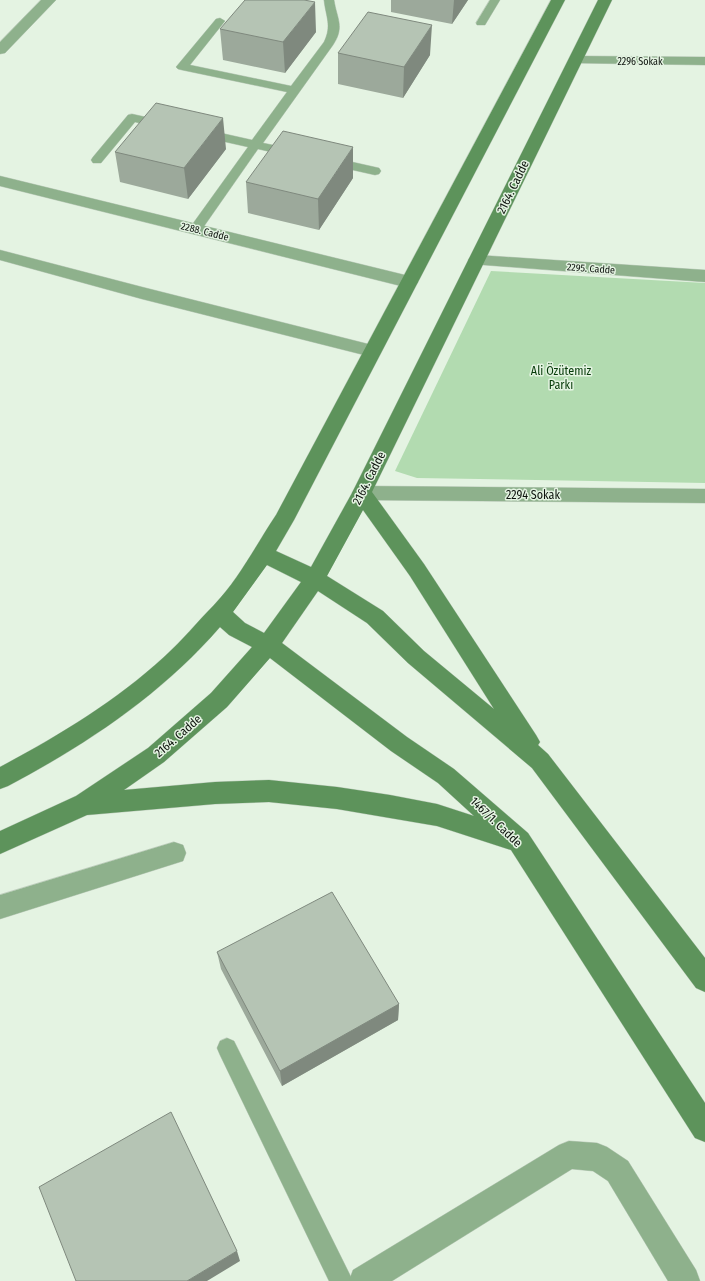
<svg xmlns="http://www.w3.org/2000/svg" width="705" height="1281" viewBox="0 0 705 1281" font-family="'Fira Sans Condensed',sans-serif">
	<style>
		.green { fill: #b2dbb0 }
		.lines { fill: none; stroke-linecap: round; stroke-linejoin: round }
		.lane-casing { stroke: #c1cfc0; stroke-width: 1 }
		.street-casing { stroke: #c1cfc0; stroke-width: 1 }
		.secondary-casing { stroke: #c1cfc0; stroke-width: 1 }
		.lane { fill: #8eb18c; fill-rule: evenodd }
		.street { fill: #8eb18c; fill-rule: evenodd }
		.secondary { fill: #5d935b; fill-rule: evenodd }
		.wall { fill: #9ca99b }
		.shaded-wall { fill: #7f897e }
		.building { fill: #b5c4b4; stroke: #7f897e }
		.labels { text-anchor: middle; stroke-width: 3; stroke-linejoin: round; paint-order: stroke }
		.far-street-label { font-size: 10px; fill: #0c120c; stroke: #e4f3e2 }
		.street-label { font-size: 12px; fill: #0c120c; stroke: #e4f3e2 }
		.park-label { font-size: 12px; fill: #063b09; stroke: #e4f3e2 }
	</style>
	<rect width="100%" height="100%" fill="#e4f3e2"/>
	<!-- green -->
	<path class="green" d="M491,271L705,283V483L417,478L395,471Z"/>
	<g class="lines">
		<defs>
			<path id="lane" d="M324,0H334C337,19 345,27 333,45L263,143L297,150L299,153L297,156L293,157L258,149L200,232H190L189,229L248,147L199,136L197,133L199,130L203,129L252,140L287,92L182,70L178,69L176,67L216,19L220,18L225,21L190,65L291,86L324,42C332,25 326,18 324,0Z
				M490,0H500L485,25H477L476,23Z
				M132,114L168,122L170,125L168,128L164,129L135,122L101,163H93L91,160L93,157L128,115Z
				M330,157L379,168L381,171L379,174L375,175L326,164L324,161L326,158Z
				M227,1038L234,1041L353,1281H329L220,1055L217,1048L220,1041Z"/>
			<path id="street" d="M41,0H56L5,53L0,54V42Z
				M576,56L705,57V65L571,63L569,60L571,57Z
				M0,176L409,276L415,278L418,282L415,286L409,288L0,186Z
				M0,250L142,287L372,345L378,347L381,351L378,355L372,357L142,299L0,260Z
				M477,255L705,270V282L471,264L468,260L471,256Z
				M362,486L705,489V503L362,500L355,498L352,493L355,488Z
				M174,842L183,845L186,853L183,861L0,919V895Z
				M569,1141L597,1143L607,1147L628,1161L696,1270L700,1281H668L608,1181L593,1171L572,1169L392,1281H349L353,1270L559,1145Z"/>
			<path id="secondary" d="M551,0H565L294,520L276,551L311,567L352,493L598,0H612L372,492L424,564L536,735L540,742L538,745L548,754L705,958V992L696,988L532,768L408,663L367,623L318,591L282,643L407,737L454,769L528,833L705,1103V1142L695,1138L511,850L437,826L337,809L269,802L215,804L87,815L0,854V831L76,796L148,748L211,693L252,647L229,635L220,627C161,695 87,744 8,786L0,789V767C58,736 115,702 164,657C182,641 197,622 214,605C239,579 256,545 276,515ZM363,510L410,576L494,709L424,651L383,611L327,576ZM267,565L301,582L264,633L245,623L233,612ZM270,658L391,751L438,783L474,816L437,804L390,795L337,787L269,780L215,782L124,790L164,762L227,707Z"/>
		</defs>
		<!-- lane casing -->
		<use href="#lane" class="lane-casing"/>
		<!-- street casing -->
		<use href="#street" class="street-casing"/>
		<!-- secondary casing -->
		<use href="#secondary" class="secondary-casing"/>
		<!-- lane -->
		<use href="#lane" class="lane"/>
		<!-- street -->
		<use href="#street" class="street"/>
		<!-- secondary -->
		<use href="#secondary" class="secondary"/>
	</g>
	<!-- wall -->
	<path class="wall" d="M391,0H468L452,24L391,12Z
		M220,29L316,32L285,73L223,60Z
		M338,53L430,55L403,98L338,84Z
		M226,149L188,199L120,182L115,152Z
		M353,178L319,230L248,213L246,182Z
		M217,952L399,1004L398,1020L282,1086L221,969Z"/>
	<!-- shaded-wall -->
	<path class="shaded-wall" d="M454,0H468L452,24Z
		M315,2L316,32L285,73L283,42Z
		M432,25L430,55L403,98L404,67Z
		M223,118L226,149L188,199L184,168Z
		M353,147V178L319,230L318,199Z
		M399,1004L398,1020L282,1086L280,1071Z
		M237,1251L240,1261L207,1281H187Z"/>
	<!-- building -->
	<path class="building" d="M245,0H304L315,2L283,42L220,29Z
		M368,12L432,25L404,67L338,53Z
		M156,103L223,118L184,168L115,152Z
		M283,131L353,147L318,199L246,182Z
		M332,892L399,1004L280,1071L217,952Z
		M171,1112L237,1251L187,1281H76L39,1187Z"/>
	<g class="labels">
		<!-- far-street labels -->
		<g class="far-street-label">
			<text x="640" y="65">2296 Sokak</text>
			<text transform="translate(205 231) rotate(14)" y="4">2288. Cadde</text>
			<text transform="translate(591 268) rotate(4)" y="4">2295. Cadde</text>
		</g>
		<!-- street labels -->
		<g class="street-label">
			<text transform="translate(513 187) rotate(-64)" y="4">2164. Cadde</text>
			<text transform="translate(369 478) rotate(-63)" y="4">2164. Cadde</text>
			<text x="533" y="499">2294 Sokak</text>
			<text transform="translate(178 736) rotate(-41)" y="4">2164. Cadde</text>
			<text transform="translate(496 822) rotate(44)" y="4">1467/1. Cadde</text>
		</g>
		<!-- park labels -->
		<g class="park-label">
			<text x="561" y="375">Ali Özütemiz<tspan x="561" dy="14">Parkı</tspan></text>
		</g>
	</g>
</svg>
